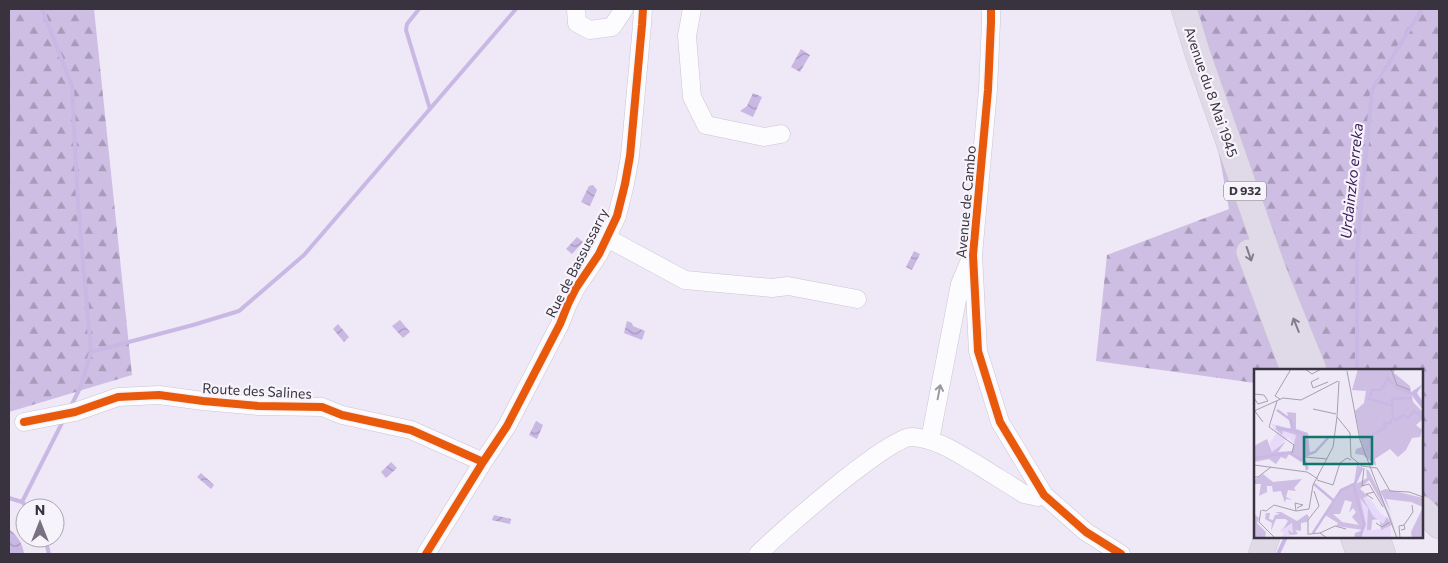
<svg xmlns="http://www.w3.org/2000/svg" width="1448" height="563" viewBox="0 0 1448 563" font-family="Commissioner,sans-serif">
	<style>
		.forest { fill: url(#forest-firs) }
		.water { fill: url(#water-waves) }
		.lines { fill: none; stroke-linecap: round; stroke-linejoin: round }
		.stream { stroke: #cab8e4; stroke-width: 4 }
		.minor-casing { stroke: #cac5d2; stroke-width: 19 }
		.highway-casing { stroke: #c9c6ce; stroke-width: 26 }
		.minor { stroke: #fcfcfe; stroke-width: 18 }
		.highway { stroke: #e0dae8; stroke-width: 25 }
		.cycleway-casing { stroke: #f6f3fa; stroke-width: 11 }
		.cycleway { stroke: #e8590c; stroke-width: 8 }
		.oneway { stroke: #847e8c }
		.oneway2 { stroke: #9a989f }
		.labels { text-anchor: middle; stroke-width: 4.5; stroke-linejoin: round; paint-order: stroke }
		.shield { fill: #f6f3fa; stroke: #726d78; stroke-width: 1 }
		.shield-label { font-size: 12px; font-weight: bold; fill: #393340 }
		.street-label { font-size: 14px; fill: #393340; stroke: #f6f3fa }
		.water-label { font-size: 15px; font-style: italic; fill: #3c1b5d; stroke: #f6f3fa }
		.inset-river { fill: none; stroke: #cab8e4; stroke-width: 2.5 }
		.inset-road { fill: none; stroke: #a6a0ae; stroke-width: 1 }
		.view { fill: #0f766e; fill-opacity: 0.15; stroke: #0f766e; stroke-width: 2.5 }
		.inset-edge { fill: none; stroke: #393340; stroke-width: 2.5 }
	</style>
	<defs>
		<pattern id="forest-firs" width="22" height="20" patternUnits="userSpaceOnUse" patternTransform="scale(1.25)"><rect width="22" height="20" fill="#cebee4"/><path d="M5 1l3.5 6h-7zM16 11l3.5 6h-7z" fill="#a89bba"/></pattern>
		<pattern id="water-waves" width="16" height="10" patternUnits="userSpaceOnUse" patternTransform="scale(1.25)"><rect width="16" height="10" fill="#cab8e4"/><path d="M0 5q4-4 8 0t8 0" fill="none" stroke="#a596ba"/></pattern>
	</defs>
	<rect width="100%" height="100%" fill="#eee8f7"/>
	<!-- forest -->
	<path class="forest" d="M9,9H94L132,375L9,412Z
		M1193,9H1439V526L1422,513V370H1256L1255,383L1096,361L1107,255L1229,209Z"/>
	<!-- water -->
	<path class="water" d="M801,49L810,55L800,72L791,67Z
		M753,93L762,97L753,117L740,111L747,106Z
		M593,185L597,190L590,206L581,202L589,186Z
		M577,237L583,242L572,254L566,249Z
		M914,251L920,254L912,270L906,267Z
		M400,320L410,332L403,338L392,326Z
		M627,321L632,323L633,326L645,331L642,340L624,333Z
		M338,324L349,337L344,342L333,329Z
		M536,421L543,425L537,439L529,435Z
		M391,462L397,468L386,478L381,472Z
		M201,473L214,485L211,489L197,477Z
		M494,515L511,519L510,524L492,520Z
		M9,529C17,535 23,544 24,554H9Z"/>
	<g class="lines">
		<!-- stream -->
		<path class="stream" d="M42,9L72,86L78,204L91,352L80,388L71,406
			M419,9L407,24L406,30L430,109
			M91,352L193,325L239,311L304,255L516,9
			M1357,370V250L1372,90L1422,9
			M9,498L22,502L28,508
			M22,502L64,419
			M45,538L49,554
			M1278,554L1286,537"/>
		<defs>
			<path id="minor" d="M576,9L577,23L590,30L612,27L624,9
				M692,9L687,36L692,97L706,125L764,137L781,134
				M991,9V22L988,90L973,255L978,351L1000,422L1044,495L1086,532L1121,554
				M607,238L685,280L772,288L788,286L857,299
				M24,422L75,412L118,397L159,395L203,401L258,406L322,407L342,415L411,430L483,462
				M930,440L960,284L971,258
				M426,554L483,462L507,426L560,324L568,304L576,288L599,254L617,216L625,184L630,156L642,25L643,9
				M758,554C778,534 889,436 912,437C938,439 957,453 978,465C993,475 1009,484 1024,494L1038,497L1044,495"/>
			<path id="highway" d="M1184,9L1198,55L1275,274L1314,370
				M1249,252L1293,370
				M1422,509L1439,526
				M1353,537L1359,554
				M1377,537L1383,554
				M1261,554L1267,537"/>
		</defs>
		<!-- minor casing -->
		<use href="#minor" class="minor-casing"/>
		<!-- highway casing -->
		<use href="#highway" class="highway-casing"/>
		<!-- minor -->
		<use href="#minor" class="minor"/>
		<!-- highway -->
		<use href="#highway" class="highway"/>
		<defs>
			<path id="cycleway" d="M991,9V22L988,90L973,255L978,351L1000,422L1044,495L1086,532L1121,554
				M24,422L75,412L118,397L159,395L203,401L258,406L322,407L342,415L411,430L483,462
				M426,554L483,462L507,426L560,324L568,304L576,288L599,254L617,216L625,184L630,156L642,25L643,9"/>
		</defs>
		<!-- cycleway casing -->
		<use href="#cycleway" class="cycleway-casing"/>
		<!-- cycleway -->
		<use href="#cycleway" class="cycleway"/>
	</g>
	<!-- one-way arrows -->
	<defs><path id="oneway-shaft" d="M-6 0H5M1.5-3L5.5 0L1.5 3" fill="none" stroke-width="1.6" stroke-linecap="round" stroke-linejoin="round" transform="scale(1.25)"/></defs>
	<g class="oneway">
		<use href="#oneway-shaft" transform="translate(1249 254) rotate(71)"/>
		<use href="#oneway-shaft" transform="translate(1296 325) rotate(-112)"/>
	</g>
	<use class="oneway2" href="#oneway-shaft" transform="translate(939 392) rotate(-79)"/>
	<g class="labels">
		<!-- shield labels -->
		<rect class="shield" x="1224" y="181.5" width="42" height="19" rx="4"/>
		<g class="shield-label">
			<text x="1245" y="195">D 932</text>
		</g>
		<!-- street labels -->
		<g class="street-label">
			<text transform="translate(1211 92) rotate(71)" y="5">Avenue du 8 Mai 1945</text>
			<text transform="translate(966 202) rotate(-85)" y="5">Avenue de Cambo</text>
			<text transform="translate(577 263) rotate(-63)" y="5">Rue de Bassussarry</text>
			<text transform="translate(257 391) rotate(3)" y="5">Route des Salines</text>
		</g>
		<!-- water labels -->
		<g class="water-label">
			<text transform="translate(1352 181) rotate(-84)" y="5">Urdainzko erreka</text>
		</g>
	</g>
	<!-- overview -->
	<g transform="translate(1254 369)">
		<rect width="169" height="169" fill="#eee8f7"/>
		<path d="M17,55L22,56L28,66L29,62L42,66L40,74L34,68L18,83L16,74L23,64ZM107,126L116,130L127,145L135,150L128,158L125,151H119L117,161L127,160L136,155L137,169H106L110,157L103,127ZM36,155L40,156L39,164H35L40,169H27L30,164L26,161Z" fill="#e6d9f9"/>
		<path d="M104,0H141L140,4L156,17L159,33L169,43V50L162,56L168,61L166,68L158,69L152,81L144,88L136,80L121,90L122,97L109,86L101,85L102,80L108,78L101,42L110,34L112,22L98,21ZM33,43L42,44V60L54,64L56,86L51,88L48,93L55,98L53,102V97L35,85L32,90L27,88L22,95L15,90L0,93V77L13,70L18,83L32,72L24,83L38,82L42,66L29,62L28,66L22,60V56L37,60ZM103,96L109,99L102,115L113,109L112,100L115,102L136,146L139,155L142,168L138,156L127,161L126,152L122,150L118,151L117,161H113L114,139L106,129L112,156L106,169H100L101,164L109,161L82,157L84,154L71,146L85,123L100,114ZM115,111L135,147L138,156L133,148L129,155L119,147L109,129L114,127L106,120ZM91,131L98,133L95,144L99,139L102,143L98,148L105,156L88,153L79,145H86ZM9,105L19,113L48,110L40,119L42,122L34,121L32,128L38,131L32,130L31,134L27,122L19,123L18,117H13V123L5,127L7,115H0V111ZM132,120L169,129V169H158L157,163L169,138L157,133L132,130L137,144L126,122ZM21,143H27L43,152L53,145L55,148L53,153L47,154V162L41,161L44,165L39,166L35,165L34,161L39,164L38,154L29,160L34,152L31,150H22L17,162L18,154L11,150L12,144H16L15,150L19,151L21,146L26,145ZM0,145L5,149L3,154L12,163L11,169H0Z" fill="#cebee4" fill-rule="evenodd"/>
		<path d="M169,15L163,24L169,33V41L156,24Z" fill="#cab8e4"/>
		<path class="inset-river" d="M139,37L115,30L118,21H127L134,9L143,19L157,24M23,41L37,51L39,61L51,66L54,87M139,48L138,30L158,29M22,59L38,61M113,82L119,65L131,59L130,54H136L139,48L143,51L149,46L154,49L160,42L169,48M55,85L61,83L74,69M0,89L35,84L51,92L53,101M60,115L80,132M59,164L87,121L100,115M106,169L110,155L100,117L108,99"/>
		<path class="inset-road" d="M51,0L58,5L67,0M137,0L143,16L156,21M93,2L106,71L143,169M65,9L57,13L59,19L74,13M85,12L83,48L96,64L97,88L108,97M0,25L10,26L14,32L4,35L0,29M26,30L21,27L37,0M23,32L15,58L40,76L38,84M59,40L82,45M0,41L9,53M0,42L29,29L47,31L84,12M51,88L73,90M0,96L53,103L64,110M107,97L123,99L136,122L155,123L169,128M110,99L108,117L115,115M0,108H4L17,98M63,111L79,116L86,94L93,89L97,91M115,115L129,138M119,130L112,125L120,123M7,141L5,153L21,169M8,141L12,142L20,136L42,142L55,140L59,116L79,78L83,48M42,142L41,134L49,136L43,139M122,154L128,158L136,153M150,156L159,143L158,136M66,164L81,157L92,160M55,165L66,164L73,169M54,166V151L65,137L60,122M146,169L145,157L150,156L151,160L147,161"/>
		<path class="view" d="M50,68H118V95H50Z"/>
		<rect width="169" height="169" class="inset-edge"/>
	</g>
	<!-- border -->
	<rect width="1448" height="563" fill="none" stroke="#393340" stroke-width="20"/>
	<!-- north arrow -->
	<g transform="translate(40 523)"><circle r="24" fill="#f6f3fa" stroke="#aaa6b0"/>
	<path d="M0-4L9 19L0 12L-9 19Z" fill="#787280"/>
	<text y="-8" font-size="14" font-weight="bold" text-anchor="middle" fill="#393340">N</text>
	</g>
</svg>
